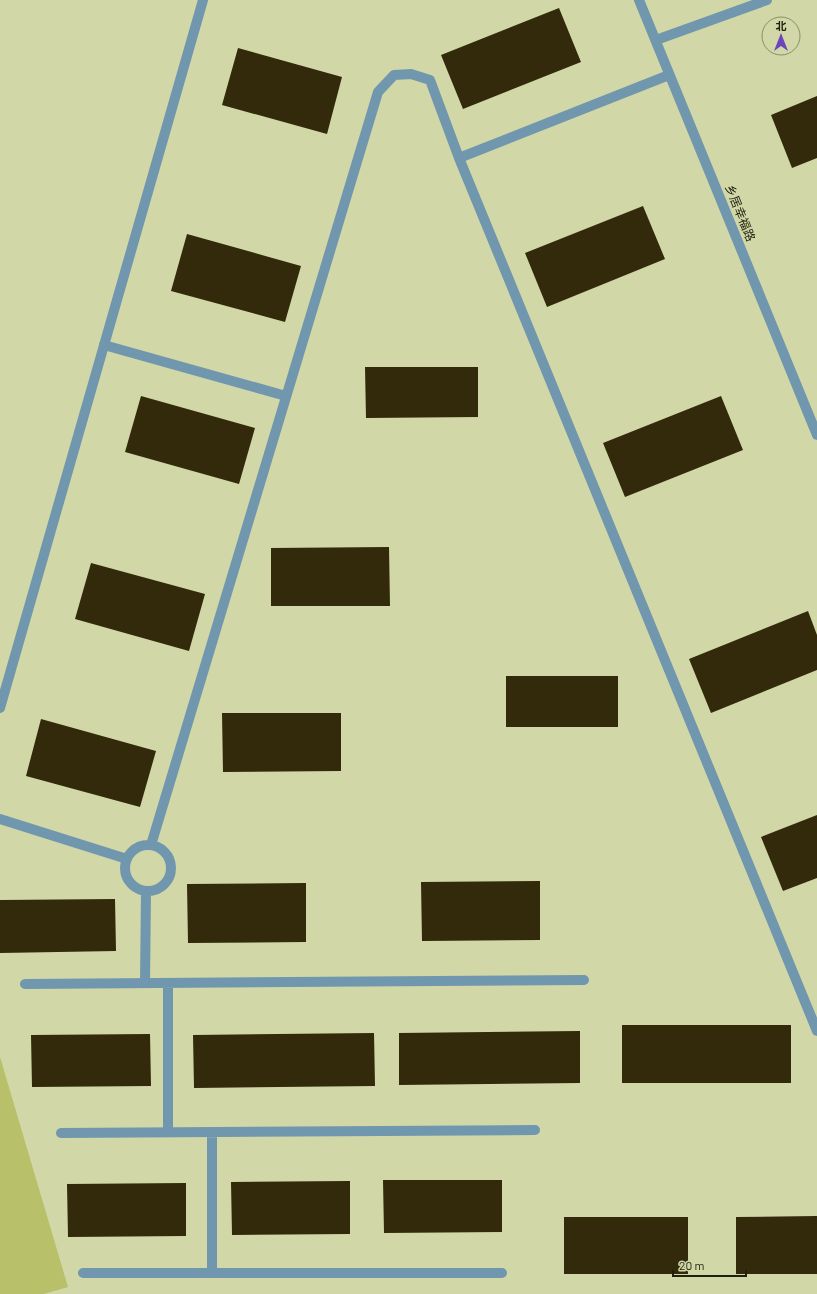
<svg xmlns="http://www.w3.org/2000/svg" width="817" height="1294" viewBox="0 0 817 1294" font-family="Barlow,'Noto Sans SC',sans-serif">
	<style>
		.green { fill: #b8c06a }
		.building { fill: #322a0a }
		.lines { fill: none; stroke-linecap: round; stroke-linejoin: round }
		.service { stroke: #7097ad; stroke-width: 10 }
		.minor { stroke: #7097ad; stroke-width: 10 }
		.tertiary { stroke: #7097ad; stroke-width: 10 }
		.labels { text-anchor: middle; stroke-width: 4; stroke-linejoin: round; paint-order: stroke }
		.street-label { font-size: 12px; fill: #1f210f; stroke: #d1d7a7 }
	</style>
	<rect width="100%" height="100%" fill="#d1d7a7"/>
	<!-- green -->
	<path class="green" d="M0,1057L68,1287L44,1294H0Z"/>
	<!-- building -->
	<path class="building" d="M559,8L581,62L463,109L441,55Z
		M238,48L342,77L327,134L222,105Z
		M817,96V158L792,168L771,115Z
		M643,206L665,259L547,307L525,253Z
		M187,234L301,266L285,322L171,291Z
		M365,367H478V417L366,418Z
		M141,396L255,428L239,484L125,452Z
		M721,396L743,450L625,497L603,443Z
		M389,547L390,606H271V548Z
		M91,563L205,594L189,651L75,619Z
		M808,611L817,635V670L711,713L689,659Z
		M506,676H618V727H506Z
		M222,713H341V771L223,772Z
		M41,719L156,751L140,807L26,776Z
		M817,815V878L783,891L761,837Z
		M540,881V940L422,941L421,882Z
		M306,883V942L188,943L187,884Z
		M115,899L116,951L0,953V900Z
		M622,1025H791V1083H622Z
		M580,1031V1083L399,1085V1033Z
		M374,1033L375,1086L194,1088L193,1035Z
		M150,1034L151,1086L32,1087L31,1035Z
		M383,1180H502V1232L384,1233Z
		M350,1181V1234L232,1235L231,1182Z
		M186,1183V1236L68,1237L67,1184Z
		M817,1216V1274H736V1217Z
		M564,1217H688V1274H564Z"/>
	<g class="lines">
		<!-- service -->
		<path class="service" d="M656,40L767,0
			M459,158L669,75
			M104,345L286,396
			M0,819L127,859
			M151,845L378,92L394,75L411,74L430,80L459,158L817,1031
			M125 868a23 23 0 1 1 46 0a23 23 0 1 1-46 0Z
			M145,983L146,891
			M25,984L584,980
			M168,984V1132
			M212,1132V1273
			M61,1133L535,1130
			M83,1273H502"/>
		<!-- minor -->
		<path class="minor" d="M0,708L203,0"/>
		<!-- tertiary -->
		<path class="tertiary" d="M639,0L817,435"/>
	</g>
	<g class="labels">
		<!-- street labels -->
		<g class="street-label">
			<text transform="translate(740 213) rotate(68)" y="4">乡居幸福路</text>
		</g>
	</g>
	<!-- north arrow -->
	<g transform="translate(781 36)"><circle r="19" fill="#d1d7a7" stroke="#8a8e6a"/>
	<path d="M0-3L7 15L0 10L-7 15Z" fill="#6b45bd"/>
	<text y="-6" font-size="11" font-weight="bold" text-anchor="middle" fill="#1f210f">北</text>
	</g>
	<!-- scale -->
	<path d="M673 1270v6h73v-6" fill="none" stroke="#1f210f" stroke-width="2"/>
	<text x="679" y="1270" font-size="12" fill="#1f210f" stroke="#d1d7a7" stroke-width="3" paint-order="stroke">20 m</text>
</svg>
